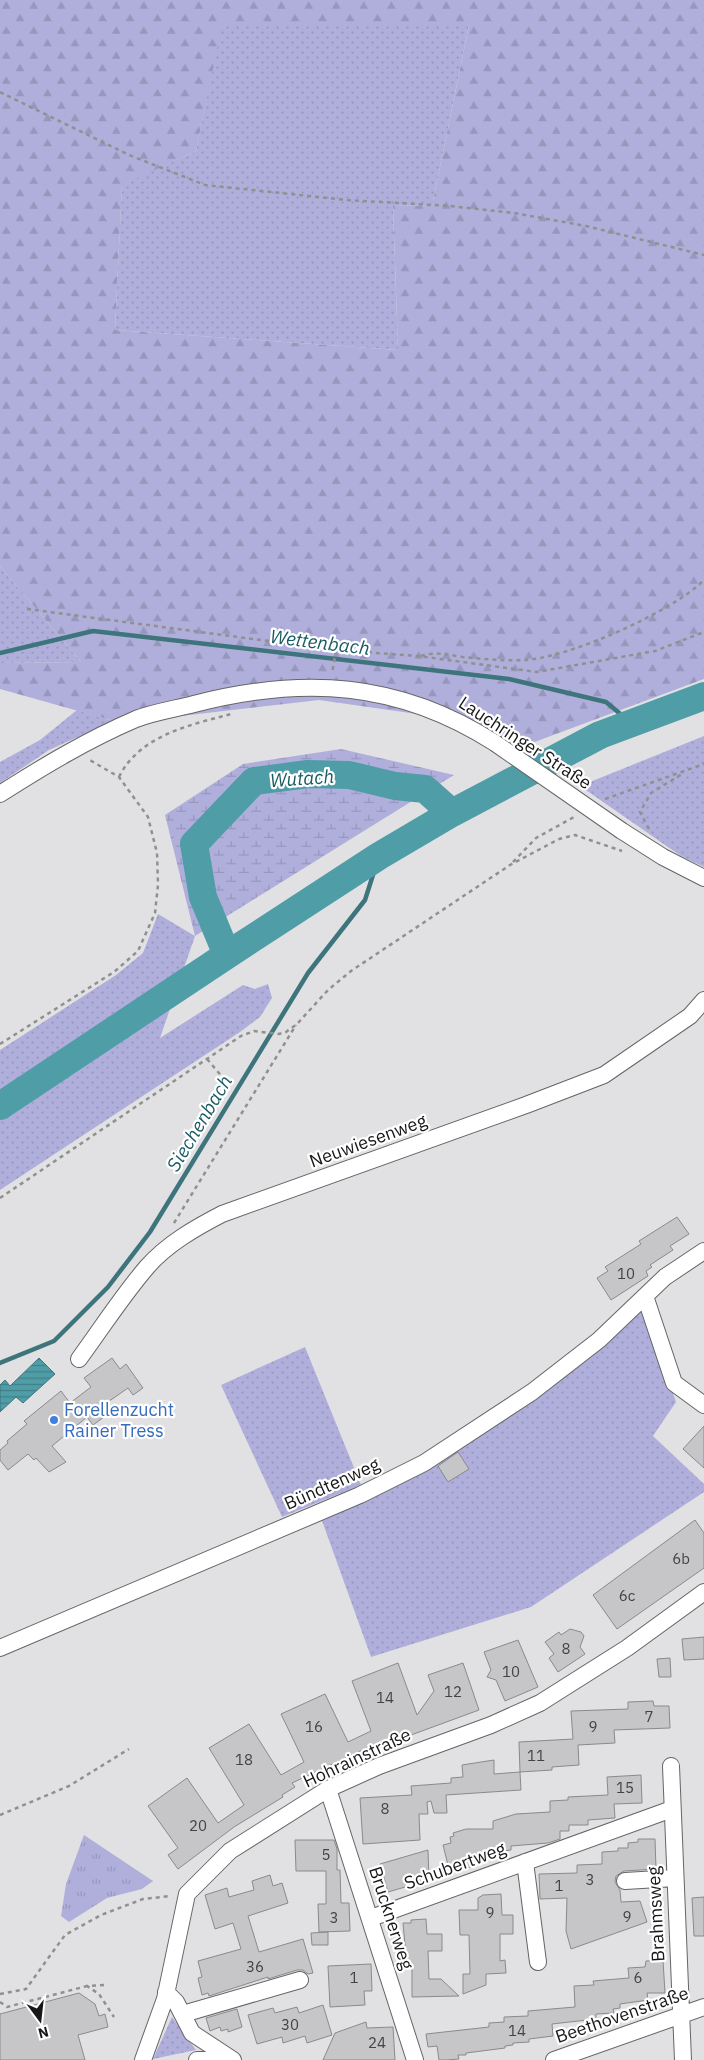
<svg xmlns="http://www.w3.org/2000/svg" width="704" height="2060" viewBox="0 0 704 2060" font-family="'IBM Plex Sans',sans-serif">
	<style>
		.grass { fill: url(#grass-dots) }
		.forest { fill: url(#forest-firs); fill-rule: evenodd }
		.wetland { fill: url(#wetland-marsh) }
		.park { fill: url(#park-tufts) }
		.water { fill: url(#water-rules); stroke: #3e757c }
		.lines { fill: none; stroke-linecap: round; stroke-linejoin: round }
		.stream { stroke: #3e757c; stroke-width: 4.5 }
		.river { stroke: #4f9da7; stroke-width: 28 }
		.building { fill: #c6c5c8; stroke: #8a8a8c }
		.minor-casing { stroke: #656567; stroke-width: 18 }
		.path { stroke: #909091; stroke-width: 2.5; stroke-dasharray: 4 4; stroke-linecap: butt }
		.minor { stroke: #fff; stroke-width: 16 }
		.minor-bridge-casing { stroke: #656567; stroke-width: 18; stroke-linecap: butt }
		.minor-bridge { stroke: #fff; stroke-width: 16 }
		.shop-dot { fill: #3f7fe0; stroke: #fff; stroke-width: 2 }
		.labels { text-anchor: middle; stroke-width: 4.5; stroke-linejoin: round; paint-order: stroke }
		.number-label { font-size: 15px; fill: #434244 }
		.street-label { font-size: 18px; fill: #171718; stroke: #fff }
		.shop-label { font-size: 18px; fill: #366cbe; stroke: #fff; text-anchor: start }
		.water-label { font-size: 19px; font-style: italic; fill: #1a5c64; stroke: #fff }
	</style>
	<defs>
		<pattern id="grass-dots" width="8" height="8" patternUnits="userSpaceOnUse" patternTransform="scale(1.25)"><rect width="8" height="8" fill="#b0afdc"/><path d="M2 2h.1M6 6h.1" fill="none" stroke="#9796bc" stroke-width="1.8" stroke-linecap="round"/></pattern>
		<pattern id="forest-firs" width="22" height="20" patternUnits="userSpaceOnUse" patternTransform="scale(1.25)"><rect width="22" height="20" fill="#b0afdc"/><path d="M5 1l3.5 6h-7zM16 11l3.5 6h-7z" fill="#9796bc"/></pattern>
		<pattern id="wetland-marsh" width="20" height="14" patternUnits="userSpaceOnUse" patternTransform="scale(1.25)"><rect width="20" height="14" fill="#b0afdc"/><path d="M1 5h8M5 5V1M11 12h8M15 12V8" fill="none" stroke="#9796bc"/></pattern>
		<pattern id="park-tufts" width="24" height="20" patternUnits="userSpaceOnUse" patternTransform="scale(1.25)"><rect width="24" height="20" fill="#b0afdc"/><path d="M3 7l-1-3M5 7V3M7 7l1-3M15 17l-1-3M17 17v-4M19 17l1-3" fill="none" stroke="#9796bc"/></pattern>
		<pattern id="water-rules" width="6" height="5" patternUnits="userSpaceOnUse" patternTransform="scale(1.25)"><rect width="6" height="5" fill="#4f9da7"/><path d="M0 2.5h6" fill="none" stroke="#417f87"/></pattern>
	</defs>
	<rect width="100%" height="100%" fill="#e1e1e3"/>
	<!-- grass -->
	<path class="grass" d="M221,25H469L432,206L393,205L398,350L115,330L122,184L196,151Z
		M0,566L81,662L0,663Z
		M77,710L113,721L49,750L0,783V762L40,740Z
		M704,736V867L681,856L580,786Z
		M158,914L195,936L160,1038L243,985L255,989L268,984L272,998L260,1017L240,1032L0,1190V1050L116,975L143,953Z
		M641,1312L646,1318L676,1402L653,1436L704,1484V1492L531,1607L371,1657L321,1518L602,1345Z
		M305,1347L361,1485L282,1517L221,1385Z
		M172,2017L196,2050L153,2059Z"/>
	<!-- forest -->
	<path class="forest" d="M0,0H704V679L513,750L424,715L319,700L121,723L0,689V663L81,662L0,566ZM222,25H469L432,206L393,205L398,350L115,330L122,185L196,151Z"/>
	<!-- wetland -->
	<path class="wetland" d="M341,749L454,775L195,936L165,815L243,764Z"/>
	<!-- park -->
	<path class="park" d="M84,1835L153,1881L142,1889L107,1898L69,1922L61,1916L66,1884Z"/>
	<!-- water -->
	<path class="water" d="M39,1358L55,1374L23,1403L16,1397L0,1412V1385L5,1380L10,1386Z"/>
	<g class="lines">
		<!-- stream -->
		<path class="stream" d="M0,653L93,631L509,679L606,702L630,722
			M0,1363L54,1341L108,1287L150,1232L308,973L365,900L379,856"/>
		<!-- river -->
		<path class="river" d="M227,955L203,897L194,844L254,781L308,774L349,775L395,786L425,789L452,813
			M0,1106L227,955L379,856L452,813L600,735L704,696"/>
	</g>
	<!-- building -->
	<path class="building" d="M677,1217L689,1234L670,1246L673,1250L650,1265L652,1267L646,1271L648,1276L611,1300L597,1278L608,1271L605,1267L641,1244L639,1241Z
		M112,1358L120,1369L126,1364L143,1388L133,1395L128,1388L105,1404L111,1412L93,1425L87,1417L52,1446L66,1462L49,1472L36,1458L34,1460L28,1454L8,1470L0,1460V1450L8,1443L7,1441L27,1424L24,1421L61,1391L70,1403L91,1387L84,1378Z
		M704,1426V1468L683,1449Z
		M458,1452L469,1469L448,1482L438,1466Z
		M695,1520L704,1533V1568L617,1629L593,1595Z
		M570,1629L581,1632L584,1636L580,1647L585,1654L558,1672L549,1658L554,1654L545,1642L559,1632L561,1635Z
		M704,1637V1659L684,1660L682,1639Z
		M518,1640L538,1687L505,1701L496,1680L487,1677L491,1670L484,1652Z
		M670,1658L671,1677H659L657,1659Z
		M398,1663L417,1715L434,1691L428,1675L463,1663L479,1710L373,1749L371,1746L292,1783L295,1787L282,1795L283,1797L234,1827L178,1869L168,1855L178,1848L148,1806L187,1778L218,1823L244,1805L209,1748L249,1724L281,1775L304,1762L281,1714L325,1694L348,1742L371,1731L352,1681Z
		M653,1701L654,1706H669L670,1728L614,1730L615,1743L578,1745L579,1765L552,1767V1770L520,1772L519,1742L573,1739L571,1711L628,1709V1702Z
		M494,1760V1774L520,1772L521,1790L446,1795L447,1813H434L431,1801L427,1802L428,1814H419L420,1840L363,1844L360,1798L412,1795L411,1786L451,1783V1778L463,1777L462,1765Z
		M641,1775L642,1803L614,1804L615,1818L588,1820V1825H569V1831H560V1839L548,1843L511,1846V1850L474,1854L477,1865L450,1873L443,1845L451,1843L450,1837L454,1836L453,1833L466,1829H493V1821L516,1814L550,1812V1801L568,1800V1797L608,1795L607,1777Z
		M638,1839H655L656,1869L624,1871L616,1876L615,1882L620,1890L621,1902L640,1901L647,1922L571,1949L566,1931L567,1898L540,1899L539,1874L577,1873V1865L602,1864V1852L618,1851V1848H628V1843L638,1842Z
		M295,1840H334L337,1849V1870H340L341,1903H349L350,1931L319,1932L318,1904H326V1871H296Z
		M428,1850L429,1880L388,1892L380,1864Z
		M270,1875L273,1886L282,1883L288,1903L248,1916L259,1952L303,1939L313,1973L308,1974L303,1970H297L268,1979V1977L209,1996L208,1993L202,1995L198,1978L202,1977L198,1961L241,1949L233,1923L215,1929L205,1895L227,1888L229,1897L254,1890L252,1881Z
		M501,1894L502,1915H513V1934H500V1961L505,1960L506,1973L486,1974V1985L463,1994V1974H470L469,1935H460L459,1910H478V1898L483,1895Z
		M704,1897V1936H694L692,1898Z
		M426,1919L427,1934H442V1951H428L429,1979H441L459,1996L412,1997V1967H407L403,1923H411V1920Z
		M328,1932V1945H312L311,1933Z
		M663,1960L665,1993H647L648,2000L620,2004V2008L613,2009L614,2013L596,2014V2019L552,2024L553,2036L529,2039V2042L513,2043V2045L505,2046V2048L466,2053V2055H458L459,2059L446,2060H439L437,2046L428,2047L426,2034L489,2027V2023L504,2022V2017L528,2016V2011L575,2007L574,1986L594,1985L593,1981L629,1978L628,1968L645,1967L646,1961Z
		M371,1964L372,1991H364L365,2005L330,2007L328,1966Z
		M79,1993L95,2004L99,2016L105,2014L108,2027L78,2035L85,2060H0V2014Z
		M323,2005L332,2035L307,2043L305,2036L283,2043L282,2037L257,2044L248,2015L273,2008L275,2013L297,2007L299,2013Z
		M237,2009L242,2027L228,2032V2029L221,2031L220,2027L210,2031L206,2018Z
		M366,2022L367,2028L393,2027L395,2060H323L335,2033Z"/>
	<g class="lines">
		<defs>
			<path id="minor" d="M0,794C44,766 87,740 136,719C154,712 175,709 194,704C303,676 398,681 495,743
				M622,831L663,857L704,878
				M645,1296L674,1383L704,1405
				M79,1359C101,1329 122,1296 147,1267C167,1244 195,1228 222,1214L526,1105L604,1075L690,1016L704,1000
				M0,1648L360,1495L424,1463L532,1392L599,1340L665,1277L704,1251
				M671,1766L683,2060
				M328,1789L415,2060
				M525,1862L538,1962
				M625,1881L675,1878
				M371,1918L672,1809
				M166,1992L176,2002L192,2033L233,2060
				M183,2014L300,1980
				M143,2060L165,1999L187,1894L230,1851L328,1789L379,1766L491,1725L540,1703L627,1648L704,1592
				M197,2060H230
				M554,2060L704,2007"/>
		</defs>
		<!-- minor casing -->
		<use href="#minor" class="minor-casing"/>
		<!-- path -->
		<path class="path" d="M0,92L129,155L205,185L347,200L450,206L514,213L586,226L704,255
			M27,609L336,650L332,674
			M336,650L418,656L537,672L655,651L704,632
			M421,656C435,651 448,655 463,657C482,659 504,661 524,660C569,658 672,612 704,580
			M119,777C139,736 189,725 231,714
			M605,799L704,764
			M649,829L640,812L651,793L682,774
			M513,862L536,838L574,817
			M0,1044L114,972L138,951L155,913L158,885L157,853L148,817L119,777L88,759
			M207,1059L224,1079L229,1082
			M0,1198L241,1036L254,1031L279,1034L286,1032L297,1024L328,990L351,971L510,865L559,839L575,835L622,851
			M174,1223L296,1025
			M0,1815L69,1786L129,1749
			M104,1985L87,1986L99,1994L114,2017
			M0,1994L26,1989L65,1935L101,1915L143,1899L171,1896
			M0,2002L7,2007L87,1986"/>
		<!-- minor -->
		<use href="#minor" class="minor"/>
		<defs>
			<path id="minor-bridge" d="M495,743L622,831"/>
		</defs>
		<!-- minor-bridge casing -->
		<use href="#minor-bridge" class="minor-bridge-casing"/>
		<!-- minor-bridge -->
		<use href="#minor-bridge" class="minor-bridge"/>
	</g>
	<!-- markers -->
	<circle class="shop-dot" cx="54" cy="1420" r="5"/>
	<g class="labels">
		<!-- number labels -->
		<g class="number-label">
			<text x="626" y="1279">10</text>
			<text x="681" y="1564">6b</text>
			<text x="627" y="1601">6c</text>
			<text x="566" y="1654">8</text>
			<text x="511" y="1677">10</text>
			<text x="453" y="1697">12</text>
			<text x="385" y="1703">14</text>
			<text x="649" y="1722">7</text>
			<text x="314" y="1732">16</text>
			<text x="593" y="1732">9</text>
			<text x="536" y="1761">11</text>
			<text x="244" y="1765">18</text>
			<text x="625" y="1793">15</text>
			<text x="385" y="1814">8</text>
			<text x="198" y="1831">20</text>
			<text x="326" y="1860">5</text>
			<text x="590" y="1885">3</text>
			<text x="559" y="1891">1</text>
			<text x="490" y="1918">9</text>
			<text x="627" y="1922">9</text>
			<text x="334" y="1923">3</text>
			<text x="255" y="1972">36</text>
			<text x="354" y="1983">1</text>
			<text x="638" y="1983">6</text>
			<text x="290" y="2030">30</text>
			<text x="517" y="2036">14</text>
			<text x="377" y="2048">24</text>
		</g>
		<!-- street labels -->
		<g class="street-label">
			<text transform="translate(525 743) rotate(33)" y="6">Lauchringer Straße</text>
			<text transform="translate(368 1141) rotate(-20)" y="6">Neuwiesenweg</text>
			<text transform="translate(332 1484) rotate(-24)" y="6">Bündtenweg</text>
			<text transform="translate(357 1758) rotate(-25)" y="6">Hohrainstraße</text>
			<text transform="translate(455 1866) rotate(-20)" y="6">Schubertweg</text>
			<text transform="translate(656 1914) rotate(-93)" y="6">Brahmsweg</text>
			<text transform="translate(391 1918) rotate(72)" y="6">Brucknerweg</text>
			<text transform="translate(622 2015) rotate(-19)" y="6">Beethovenstraße</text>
		</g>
		<!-- shop labels -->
		<g class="shop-label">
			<text x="64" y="1416">Forellenzucht<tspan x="64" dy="21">Rainer Tress</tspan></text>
		</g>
		<!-- water labels -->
		<g class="water-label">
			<text transform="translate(320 642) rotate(7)" y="7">Wettenbach</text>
			<text transform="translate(302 778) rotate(-4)" y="7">Wutach</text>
			<text transform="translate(199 1123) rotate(-59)" y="7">Siechenbach</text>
		</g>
	</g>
	<!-- north arrow -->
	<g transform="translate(40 2020) rotate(165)" stroke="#ffffff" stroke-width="4" paint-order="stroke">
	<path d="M0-4L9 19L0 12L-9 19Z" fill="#171718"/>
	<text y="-8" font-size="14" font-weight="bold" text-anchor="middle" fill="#171718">N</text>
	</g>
</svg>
